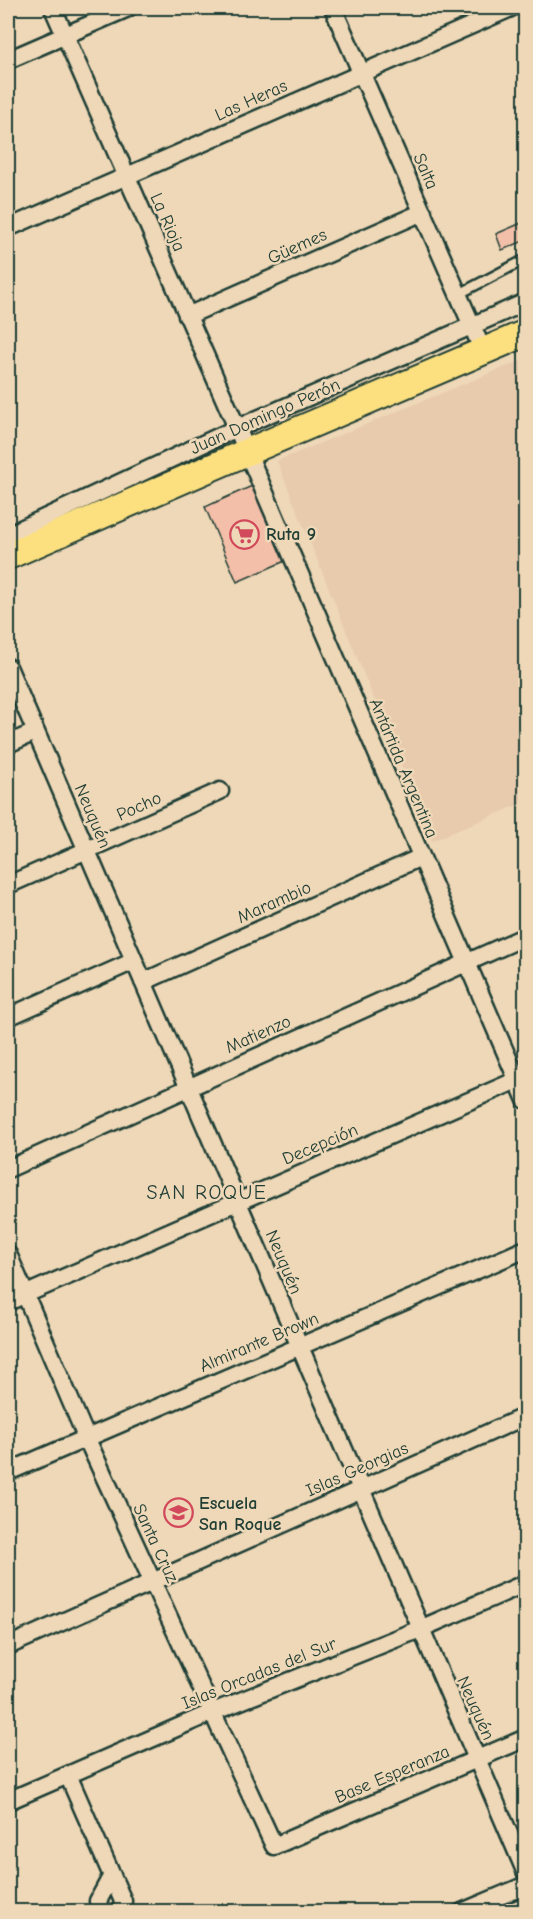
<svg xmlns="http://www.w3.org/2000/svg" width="533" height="1919" viewBox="0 0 533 1919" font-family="'Comic Neue',sans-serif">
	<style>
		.built { fill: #e8caad }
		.building { fill: #f4bfa8; stroke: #1f3d34; stroke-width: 1.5 }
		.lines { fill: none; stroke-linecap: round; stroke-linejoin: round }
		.service-casing { stroke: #1f3d34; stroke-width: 13 }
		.minor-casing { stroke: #1f3d34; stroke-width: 21 }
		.primary-casing { stroke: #1f3d34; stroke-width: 30 }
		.service { stroke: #efd8b7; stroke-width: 8 }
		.minor { stroke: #efd8b7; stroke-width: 16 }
		.primary { stroke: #fce080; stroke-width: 26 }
		.labels { text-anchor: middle; stroke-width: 5; stroke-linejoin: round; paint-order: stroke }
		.street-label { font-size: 18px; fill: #1f3d34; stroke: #efd8b7 }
		.poi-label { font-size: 18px; font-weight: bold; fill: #1f3d34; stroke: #efd8b7; text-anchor: start }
		.neighbourhood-label { font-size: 20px; letter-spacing: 1.5px; fill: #1f3d34; stroke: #efd8b7 }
	</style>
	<rect width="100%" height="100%" fill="#efd8b7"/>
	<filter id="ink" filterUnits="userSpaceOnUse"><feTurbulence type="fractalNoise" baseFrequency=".0167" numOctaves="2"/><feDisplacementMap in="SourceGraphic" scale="12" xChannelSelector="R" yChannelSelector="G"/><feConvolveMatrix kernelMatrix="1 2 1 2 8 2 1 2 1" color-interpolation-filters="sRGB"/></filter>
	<g filter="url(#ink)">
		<!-- built -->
		<path class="built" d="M525,359V802L432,841L277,461Z"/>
		<!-- building -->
		<path class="building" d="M526,221V240L502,250L496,234Z
			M252,486L285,561L237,582L205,507Z"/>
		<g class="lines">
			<defs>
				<path id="service" d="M459,294L526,259"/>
				<path id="minor" d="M53,8L237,428L526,1100
					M333,8L483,351
					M8,60L128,8
					M8,228L511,8
					M187,316L423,212
					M8,535L237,428L526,302
					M8,667L526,1873
					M8,744L35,732
					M8,885L220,791
					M143,982L421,857
					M8,1017L134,961
					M8,1169L526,936
					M8,1254L86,1437L274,1846L526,1738
					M8,1302L517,1080
					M8,1472L526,1249
					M8,1646L526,1416
					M68,1775L123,1901L121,1912
					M8,1801L213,1712L420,1629L526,1583
					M100,1912L98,1901L112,1875
					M462,1912L526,1885"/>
				<path id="primary" d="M8,556L247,452L526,333"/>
			</defs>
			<!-- service casing -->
			<use href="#service" class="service-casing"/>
			<!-- minor casing -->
			<use href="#minor" class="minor-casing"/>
			<!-- primary casing -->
			<use href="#primary" class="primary-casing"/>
			<!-- service -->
			<use href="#service" class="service"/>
			<!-- minor -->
			<use href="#minor" class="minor"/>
			<!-- primary -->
			<use href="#primary" class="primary"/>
		</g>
	</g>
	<!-- icons -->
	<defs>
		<symbol id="supermarket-ring" viewBox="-11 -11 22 22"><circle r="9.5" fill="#efd8b7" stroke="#d1495b" stroke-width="1.5"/><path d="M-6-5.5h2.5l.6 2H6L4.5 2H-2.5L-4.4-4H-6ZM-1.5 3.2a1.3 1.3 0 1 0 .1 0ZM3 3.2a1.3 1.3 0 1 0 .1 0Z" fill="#d1495b"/></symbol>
		<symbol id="school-ring" viewBox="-11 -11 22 22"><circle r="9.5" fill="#efd8b7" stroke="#d1495b" stroke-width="1.5"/><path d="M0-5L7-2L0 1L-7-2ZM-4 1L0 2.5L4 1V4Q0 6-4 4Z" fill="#d1495b"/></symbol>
	</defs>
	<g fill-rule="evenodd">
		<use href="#supermarket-ring" x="228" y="518" width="33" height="33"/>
		<use href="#school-ring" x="162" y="1496" width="33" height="33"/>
	</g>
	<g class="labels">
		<!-- street labels -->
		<g class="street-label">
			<text transform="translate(251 100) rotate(-24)" y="6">Las Heras</text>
			<text transform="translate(426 171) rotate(66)" y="6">Salta</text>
			<text transform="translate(168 222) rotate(66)" y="6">La Rioja</text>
			<text transform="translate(297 246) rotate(-24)" y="6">Güemes</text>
			<text transform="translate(265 416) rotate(-24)" y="6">Juan Domingo Perón</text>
			<text transform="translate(404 768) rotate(67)" y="6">Antártida Argentina</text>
			<text transform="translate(139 806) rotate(-24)" y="6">Pocho</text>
			<text transform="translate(93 816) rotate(67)" y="6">Neuquén</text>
			<text transform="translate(274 902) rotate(-24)" y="6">Marambio</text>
			<text transform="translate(258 1034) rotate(-24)" y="6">Matienzo</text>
			<text transform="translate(320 1144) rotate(-23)" y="6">Decepción</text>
			<text transform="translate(284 1262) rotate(67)" y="6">Neuquén</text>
			<text transform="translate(259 1342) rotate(-23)" y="6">Almirante Brown</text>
			<text transform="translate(357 1469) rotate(-24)" y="6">Islas Georgias</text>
			<text transform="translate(156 1543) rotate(65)" y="6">Santa Cruz</text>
			<text transform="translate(259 1673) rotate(-22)" y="6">Islas Orcadas del Sur</text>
			<text transform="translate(476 1708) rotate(66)" y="6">Neuquén</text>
			<text transform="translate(392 1774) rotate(-23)" y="6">Base Esperanza</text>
		</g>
		<!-- poi labels -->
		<g class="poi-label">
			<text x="266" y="540">Ruta 9</text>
			<text x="199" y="1509">Escuela<tspan x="199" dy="21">San Roque</tspan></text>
		</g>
		<!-- neighbourhood labels -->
		<g class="neighbourhood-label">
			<text x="207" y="1199">SAN ROQUE</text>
		</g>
	</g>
	<!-- margin -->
	<rect width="533" height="1919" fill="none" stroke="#efd8b7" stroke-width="30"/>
	<rect x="15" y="15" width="503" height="1889" fill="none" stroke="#1f3d34" stroke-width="2" filter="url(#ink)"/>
</svg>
